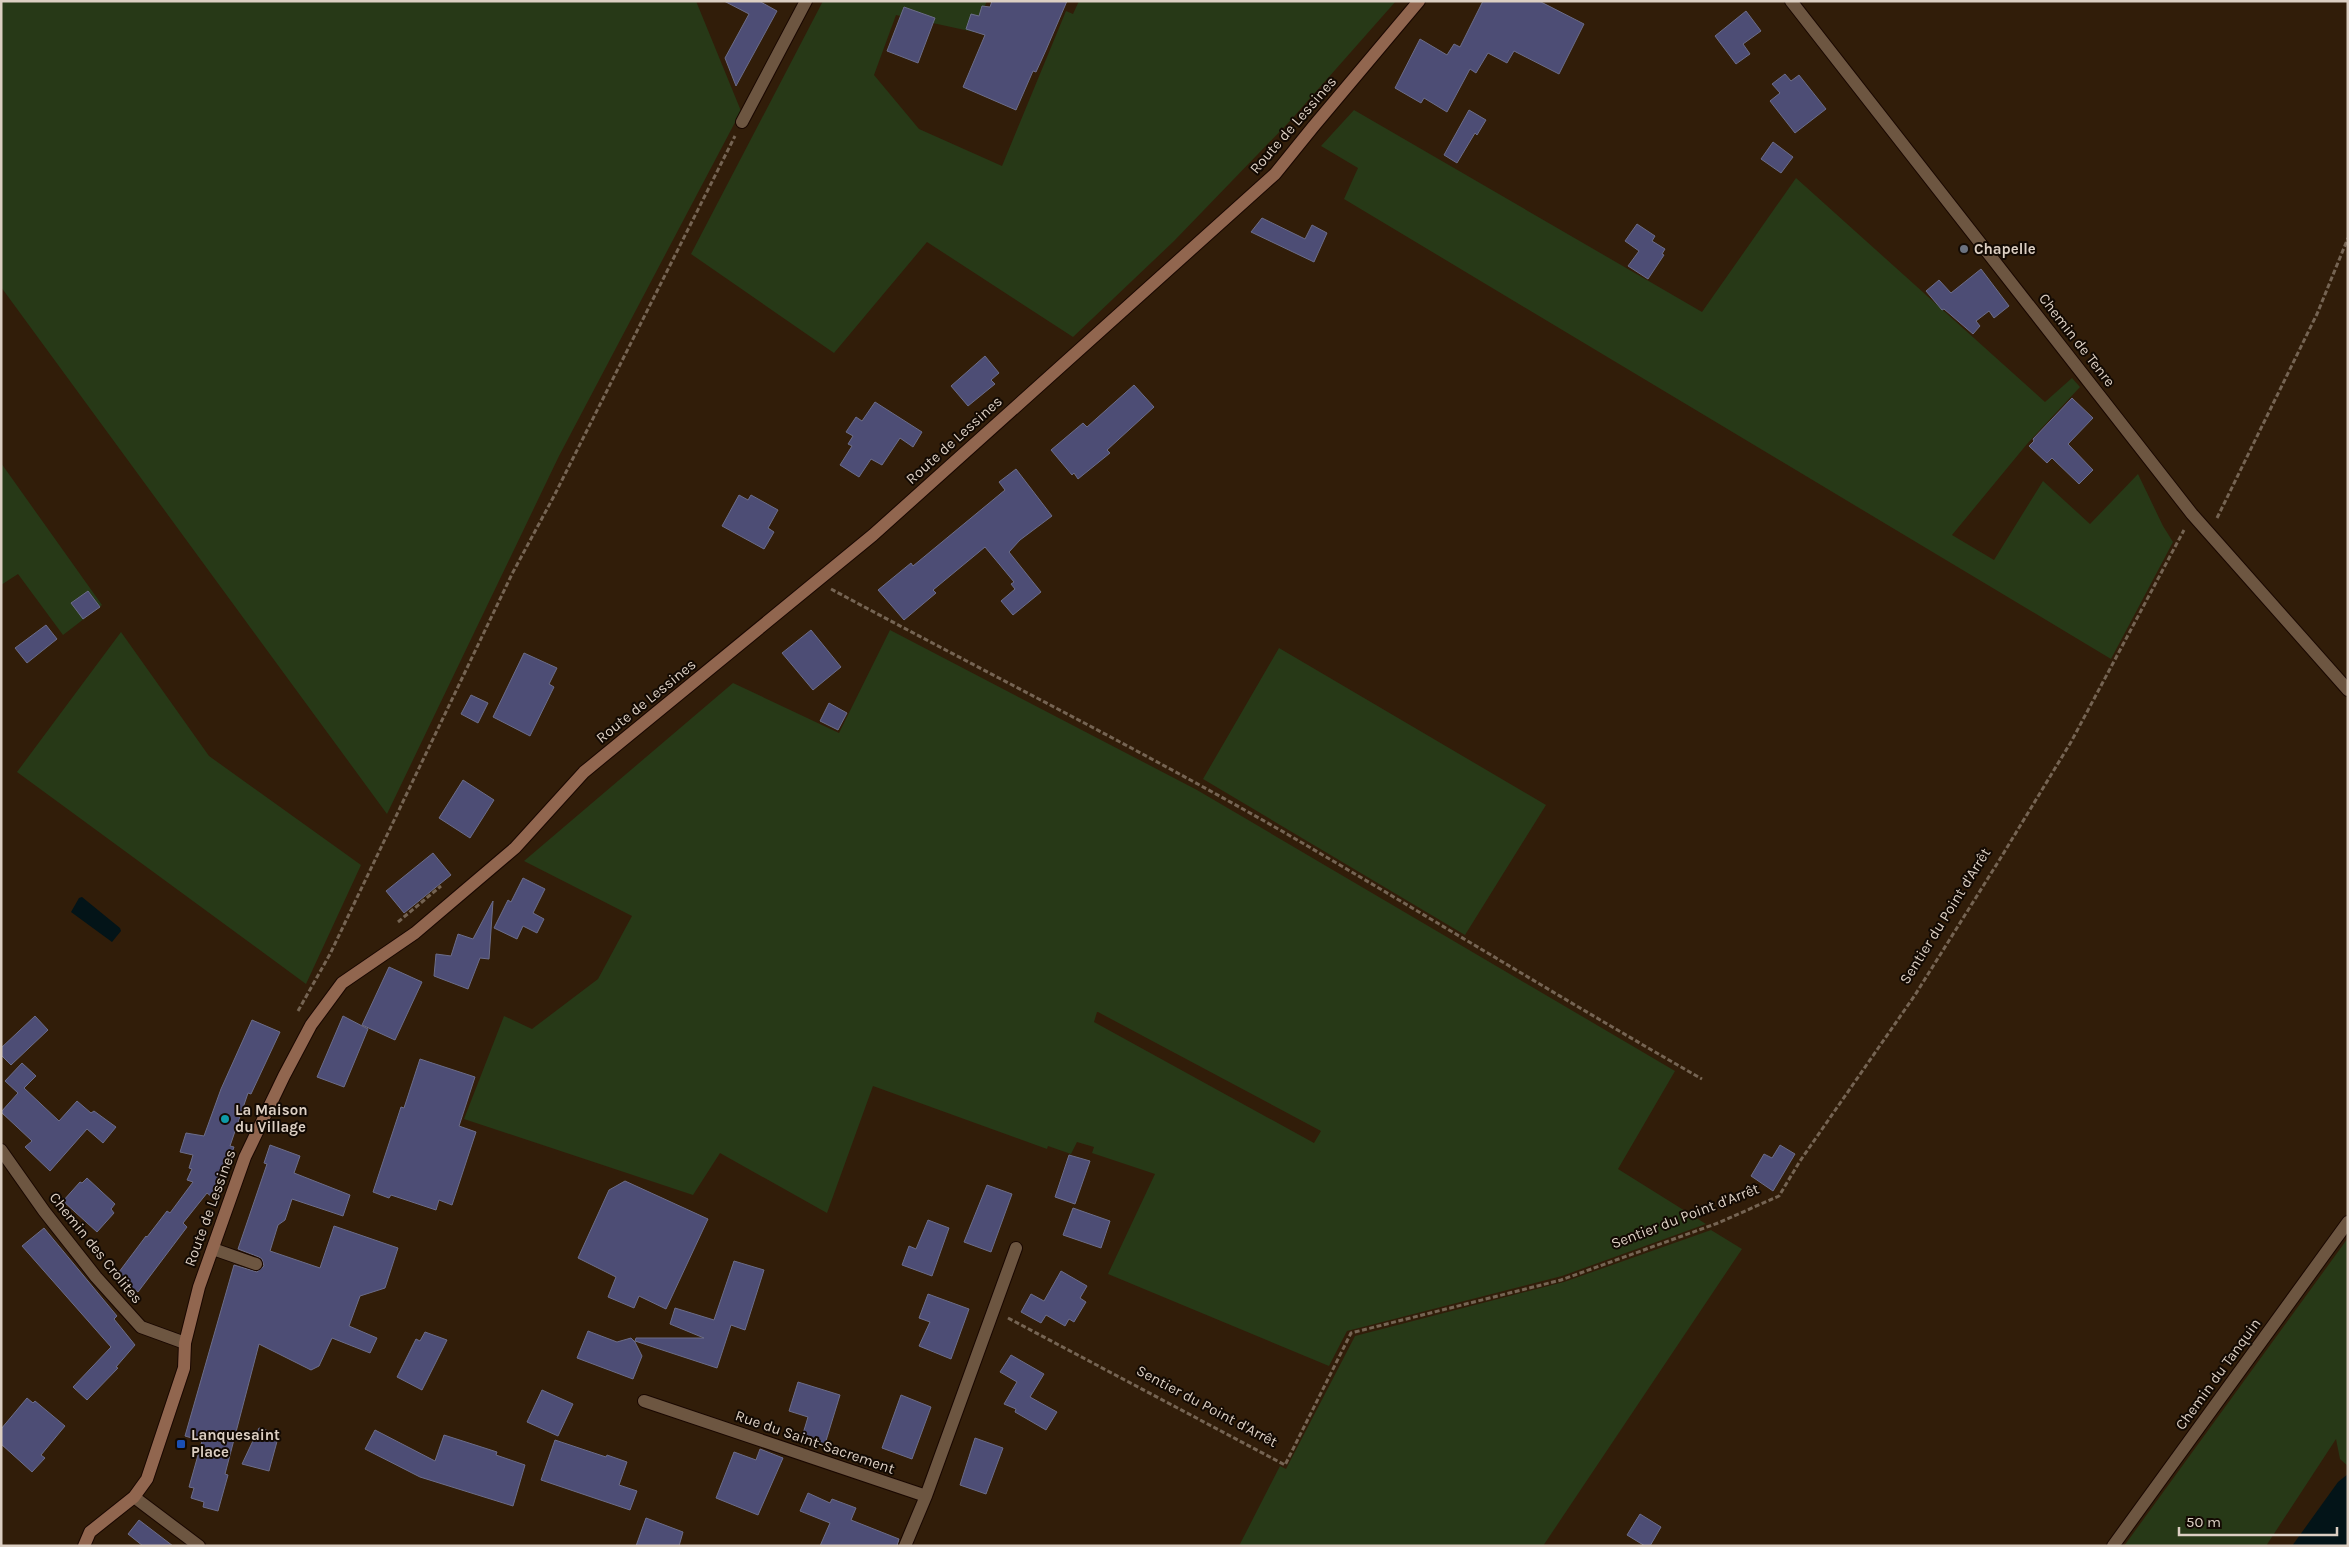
<svg xmlns="http://www.w3.org/2000/svg" width="2349" height="1547" viewBox="0 0 2349 1547" font-family="Karla,sans-serif">
	<style>
		.green { fill: #273917; fill-rule: evenodd }
		.water { fill: #031418 }
		.building { fill: #4d4d75; stroke: #6c6d89 }
		.lines { fill: none; stroke-linecap: round; stroke-linejoin: round }
		.street-casing { stroke: #190700; stroke-width: 14 }
		.secondary-casing { stroke: #190700; stroke-width: 14 }
		.path { stroke: #756453; stroke-width: 3; stroke-dasharray: 5 2.5; stroke-linecap: butt }
		.street { stroke: #6d5641; stroke-width: 12 }
		.secondary { stroke: #91664f; stroke-width: 12 }
		.worship-dot { fill: #6b7280; stroke: #130a03; stroke-width: 2 }
		.culture-dot { fill: #0f9aa8; stroke: #130a03; stroke-width: 2 }
		.transit-dot { fill: #1a4fb4; stroke: #130a03; stroke-width: 2 }
		.labels { text-anchor: middle; stroke-width: 4; stroke-linejoin: round; paint-order: stroke }
		.street-label { font-size: 15px; fill: #dccfc3; stroke: #130a03 }
		.poi-label { font-size: 15px; font-weight: bold; fill: #dccfc3; stroke: #130a03; text-anchor: start }
	</style>
	<rect width="100%" height="100%" fill="#311d09"/>
	<!-- green -->
	<path class="green" d="M1,1H696L741,111L559,456L387,814L1,287Z
		M823,1H987L974,32L896,15L874,75L919,129L1002,166L1066,11L1073,14L1079,1H1396L1290,121L1174,241L1073,337L927,242L834,353L691,254Z
		M1354,110L1702,312L1796,178L2045,402L2072,378L2080,387L2027,444L1952,535L1994,560L2043,481L2090,524L2138,474L2163,526L2173,542L2111,659L1344,199L1358,168L1321,146Z
		M1,463L102,605L63,635L18,574L1,585Z
		M890,630L1197,790L1675,1071L1618,1169L1706,1224L1562,1276L1347,1331L1329,1366L1108,1274L1155,1174L1092,1153L1094,1147L1077,1142L1071,1154L1048,1146L1047,1149L873,1086L827,1213L720,1153L693,1195L464,1119L504,1016L532,1029L598,979L632,916L524,861L733,683L839,733ZM1097,1012H1098L1321,1131L1314,1143L1094,1022Z
		M121,632L209,756L361,865L306,984L17,772Z
		M1279,648L1546,805L1465,935L1203,779Z
		M1711,1230L1742,1249L1543,1546H1239L1280,1466L1286,1469L1355,1336L1564,1282Z
		M2348,1238V1466L2340,1459L2336,1439L2266,1546H2124Z"/>
	<!-- water -->
	<path class="water" d="M82,897L120,928L121,931L112,942L71,912L79,898Z
		M2348,1474V1546H2292L2338,1482Z"/>
	<!-- building -->
	<path class="building" d="M724,1H759L777,11L736,86L725,58L749,14Z
		M992,1H1067L1046,50L1036,72L1033,71L1016,110L963,87L985,35L966,29L971,14L979,16L982,6L990,7Z
		M1483,1H1539L1584,24L1559,74L1514,51L1507,63L1488,53L1476,73L1470,69L1447,112L1424,98L1421,103L1395,88L1420,39L1447,55L1454,44L1460,47Z
		M904,7L935,18L918,63L887,51Z
		M1746,11L1761,31L1743,44L1750,54L1736,64L1715,36Z
		M1785,74L1791,81L1799,75L1826,109L1795,133L1770,101L1780,93L1772,84Z
		M1469,110L1486,120L1477,135L1475,133L1457,163L1444,155Z
		M1773,142L1793,157L1781,173L1761,159Z
		M1262,218L1305,239L1312,225L1327,233L1314,262L1251,232Z
		M1637,224L1655,236L1652,241L1665,249L1662,254L1664,255L1648,279L1628,266L1639,251L1625,241Z
		M1981,269L2009,306L1994,318L1989,311L1976,321L1980,326L1973,334L1944,309L1942,310L1926,291L1939,280L1951,293Z
		M985,356L999,373L991,380L995,384L968,406L951,386Z
		M1134,385L1154,407L1107,450L1110,453L1078,479L1074,473L1072,475L1051,450L1083,423L1087,427Z
		M2072,398L2093,418L2068,444L2093,470L2079,484L2052,458L2047,463L2029,446L2034,441L2033,439Z
		M875,402L922,432L913,447L900,438L882,465L871,459L859,477L840,465L852,446L848,444L853,436L846,432L856,417L862,421Z
		M1016,469L1052,516L1020,540L1009,552L1041,592L1013,615L1001,601L1015,589L1011,584L1014,582L985,547L933,590L936,593L904,620L878,590L911,563L913,566L1005,490L999,482Z
		M739,495L748,500L751,495L778,510L768,528L774,532L764,549L722,526Z
		M88,591L100,607L83,619L71,603Z
		M46,625L57,639L27,663L15,648Z
		M811,630L841,667L813,690L782,653Z
		M524,653L557,668L549,684L554,687L530,736L493,717Z
		M471,695L488,703L478,723L461,714Z
		M829,703L847,713L838,730L820,721Z
		M463,780L494,800L470,838L439,818Z
		M433,853L451,875L404,913L386,891Z
		M523,878L545,889L533,913L544,919L537,933L523,926L517,939L494,928L508,900L511,902Z
		M493,901L489,959L480,958L468,989L434,976L436,954L451,956L458,934L473,939Z
		M389,967L422,982L395,1040L362,1025Z
		M35,1016L48,1030L11,1065L1,1055V1048Z
		M343,1016L368,1029L344,1087L317,1077Z
		M252,1020L280,1032L251,1094L248,1093L230,1146L234,1147L222,1180L219,1179L212,1197L207,1193L183,1223L187,1227L138,1292L116,1276L146,1236L147,1237L167,1211L170,1213L193,1182L187,1180L192,1169L189,1168L193,1155L180,1152L186,1133L204,1136L221,1089Z
		M420,1059L475,1077L459,1126L476,1132L452,1205L439,1200L436,1210L391,1195L389,1198L373,1192L401,1107L404,1108Z
		M22,1063L36,1076L24,1088L59,1121L77,1101L91,1113L94,1111L116,1127L103,1143L87,1129L50,1171L25,1147L32,1141L1,1112L18,1093L5,1081Z
		M270,1145L300,1156L294,1173L350,1195L343,1216L292,1199L285,1220L278,1225L270,1251L320,1268L334,1226L398,1248L385,1288L360,1296L349,1326L377,1338L370,1353L332,1338L319,1366L311,1370L259,1344L225,1474L228,1475L218,1511L203,1507L204,1502L191,1498L194,1488L189,1487L202,1441L185,1436L234,1265L257,1272L264,1266L262,1259L259,1257L238,1249L267,1164L264,1163Z
		M1780,1145L1795,1154L1773,1191L1751,1176L1764,1154L1772,1158Z
		M1069,1155L1090,1161L1075,1204L1055,1197Z
		M87,1178L115,1204L111,1209L114,1213L97,1232L63,1201L80,1182L82,1183Z
		M625,1181L708,1219L666,1309L639,1296L634,1308L608,1297L616,1277L578,1258L609,1190Z
		M987,1185L1012,1194L991,1252L964,1242Z
		M1073,1208L1110,1221L1101,1248L1063,1235Z
		M928,1220L949,1228L932,1276L902,1265L909,1246L916,1249Z
		M44,1228L117,1316L114,1319L135,1345L116,1367L118,1368L87,1400L73,1387L111,1347L22,1246Z
		M734,1261L764,1270L745,1330L731,1325L717,1368L635,1341L636,1338H704L670,1324L675,1308L714,1320Z
		M1061,1271L1087,1286L1080,1298L1086,1302L1074,1322L1069,1319L1065,1326L1046,1315L1041,1323L1021,1312L1031,1294L1044,1301Z
		M928,1294L969,1309L951,1359L919,1346L930,1322L919,1318Z
		M588,1331L617,1342L631,1338L635,1342L642,1356L633,1379L577,1358Z
		M425,1332L447,1340L422,1390L397,1377L416,1339L420,1341Z
		M1011,1355L1044,1374L1030,1397L1057,1412L1046,1430L1015,1412L1016,1409L1004,1404L1017,1382L1000,1372Z
		M798,1382L840,1395L825,1444L802,1437L808,1417L789,1411Z
		M542,1390L573,1404L558,1436L527,1422Z
		M901,1395L931,1407L912,1459L882,1448Z
		M27,1398L33,1403L35,1401L65,1426L41,1455L45,1458L32,1472L1,1444V1429Z
		M259,1428L279,1434L269,1471L242,1464Z
		M375,1430L435,1461L444,1435L497,1452L496,1455L525,1465L513,1506L420,1477L365,1449Z
		M975,1438L1003,1448L986,1494L960,1485Z
		M555,1440L606,1457L607,1455L627,1462L619,1485L637,1491L630,1510L541,1480Z
		M760,1449L783,1458L758,1515L716,1498L734,1452L756,1460Z
		M808,1493L830,1503L832,1499L856,1508L851,1520L899,1539L897,1546H820L830,1523L800,1511Z
		M1640,1514L1661,1527L1650,1546H1645L1627,1535Z
		M646,1518L683,1532L679,1546H636Z
		M139,1520L173,1546H143L128,1534Z"/>
	<g class="lines">
		<defs>
			<path id="street" d="M1791,1L2192,514L2348,690
				M742,122L806,1
				M1,1150L44,1211L96,1277L141,1327L185,1343
				M213,1249L256,1264
				M644,1401L926,1496
				M134,1497L199,1546
				M905,1546L926,1496L1016,1248
				M2113,1546L2348,1222"/>
			<path id="secondary" d="M84,1546L90,1532L134,1497L147,1479L184,1368L185,1343L199,1287L245,1157L284,1076L311,1025L342,983L415,933L515,848L584,772L873,535L1275,174L1313,127L1419,1"/>
		</defs>
		<!-- street casing -->
		<use href="#street" class="street-casing"/>
		<!-- secondary casing -->
		<use href="#secondary" class="secondary-casing"/>
		<!-- path -->
		<path class="path" d="M2217,518L2317,314L2348,238
			M831,589C983,671 1137,748 1287,834C1426,915 1562,999 1702,1079
			M398,922L441,886
			M298,1011L330,954L512,574L554,496L735,136
			M1008,1318L1285,1465L1351,1333L1561,1280L1718,1223L1779,1196L1800,1161L1915,995L2000,859L2071,742L2184,530"/>
		<!-- street -->
		<use href="#street" class="street"/>
		<!-- secondary -->
		<use href="#secondary" class="secondary"/>
	</g>
	<!-- markers -->
	<circle class="worship-dot" cx="1964" cy="249" r="5"/>
	<circle class="culture-dot" cx="225" cy="1119" r="5"/>
	<rect class="transit-dot" x="176" y="1439" width="10" height="10" rx="2.5"/>
	<g class="labels">
		<!-- street labels -->
		<g class="street-label">
			<text transform="translate(1293 125) rotate(-49)" y="5">Route de Lessines</text>
			<text transform="translate(2077 340) rotate(52)" y="5">Chemin de Tenre</text>
			<text transform="translate(954 440) rotate(-42)" y="5">Route de Lessines</text>
			<text transform="translate(646 701) rotate(-39)" y="5">Route de Lessines</text>
			<text transform="translate(1945 916) rotate(-58)" y="5">Sentier du Point d'Arrêt</text>
			<text transform="translate(210 1208) rotate(-70)" y="5">Route de Lessines</text>
			<text transform="translate(1685 1216) rotate(-21)" y="5">Sentier du Point d'Arrêt</text>
			<text transform="translate(96 1248) rotate(51)" y="5">Chemin des Crolites</text>
			<text transform="translate(2218 1374) rotate(-54)" y="5">Chemin du Tanquin</text>
			<text transform="translate(1207 1406) rotate(28)" y="5">Sentier du Point d'Arrêt</text>
			<text transform="translate(815 1442) rotate(19)" y="5">Rue du Saint-Sacrement</text>
		</g>
		<!-- poi labels -->
		<g class="poi-label">
			<text x="1974" y="254">Chapelle</text>
			<text x="235" y="1115">La Maison<tspan x="235" dy="17">du Village</tspan></text>
			<text x="191" y="1440">Lanquesaint<tspan x="191" dy="17">Place</tspan></text>
		</g>
	</g>
	<!-- border -->
	<rect width="2349" height="1547" fill="none" stroke="#dccfc3" stroke-width="5"/>
	<!-- scale -->
	<path d="M2179 1527v8h158v-8" fill="none" stroke="#dccfc3" stroke-width="2.5"/>
	<text x="2186" y="1527" font-size="15" fill="#dccfc3" stroke="#130a03" stroke-width="4" paint-order="stroke">50 m</text>
</svg>
